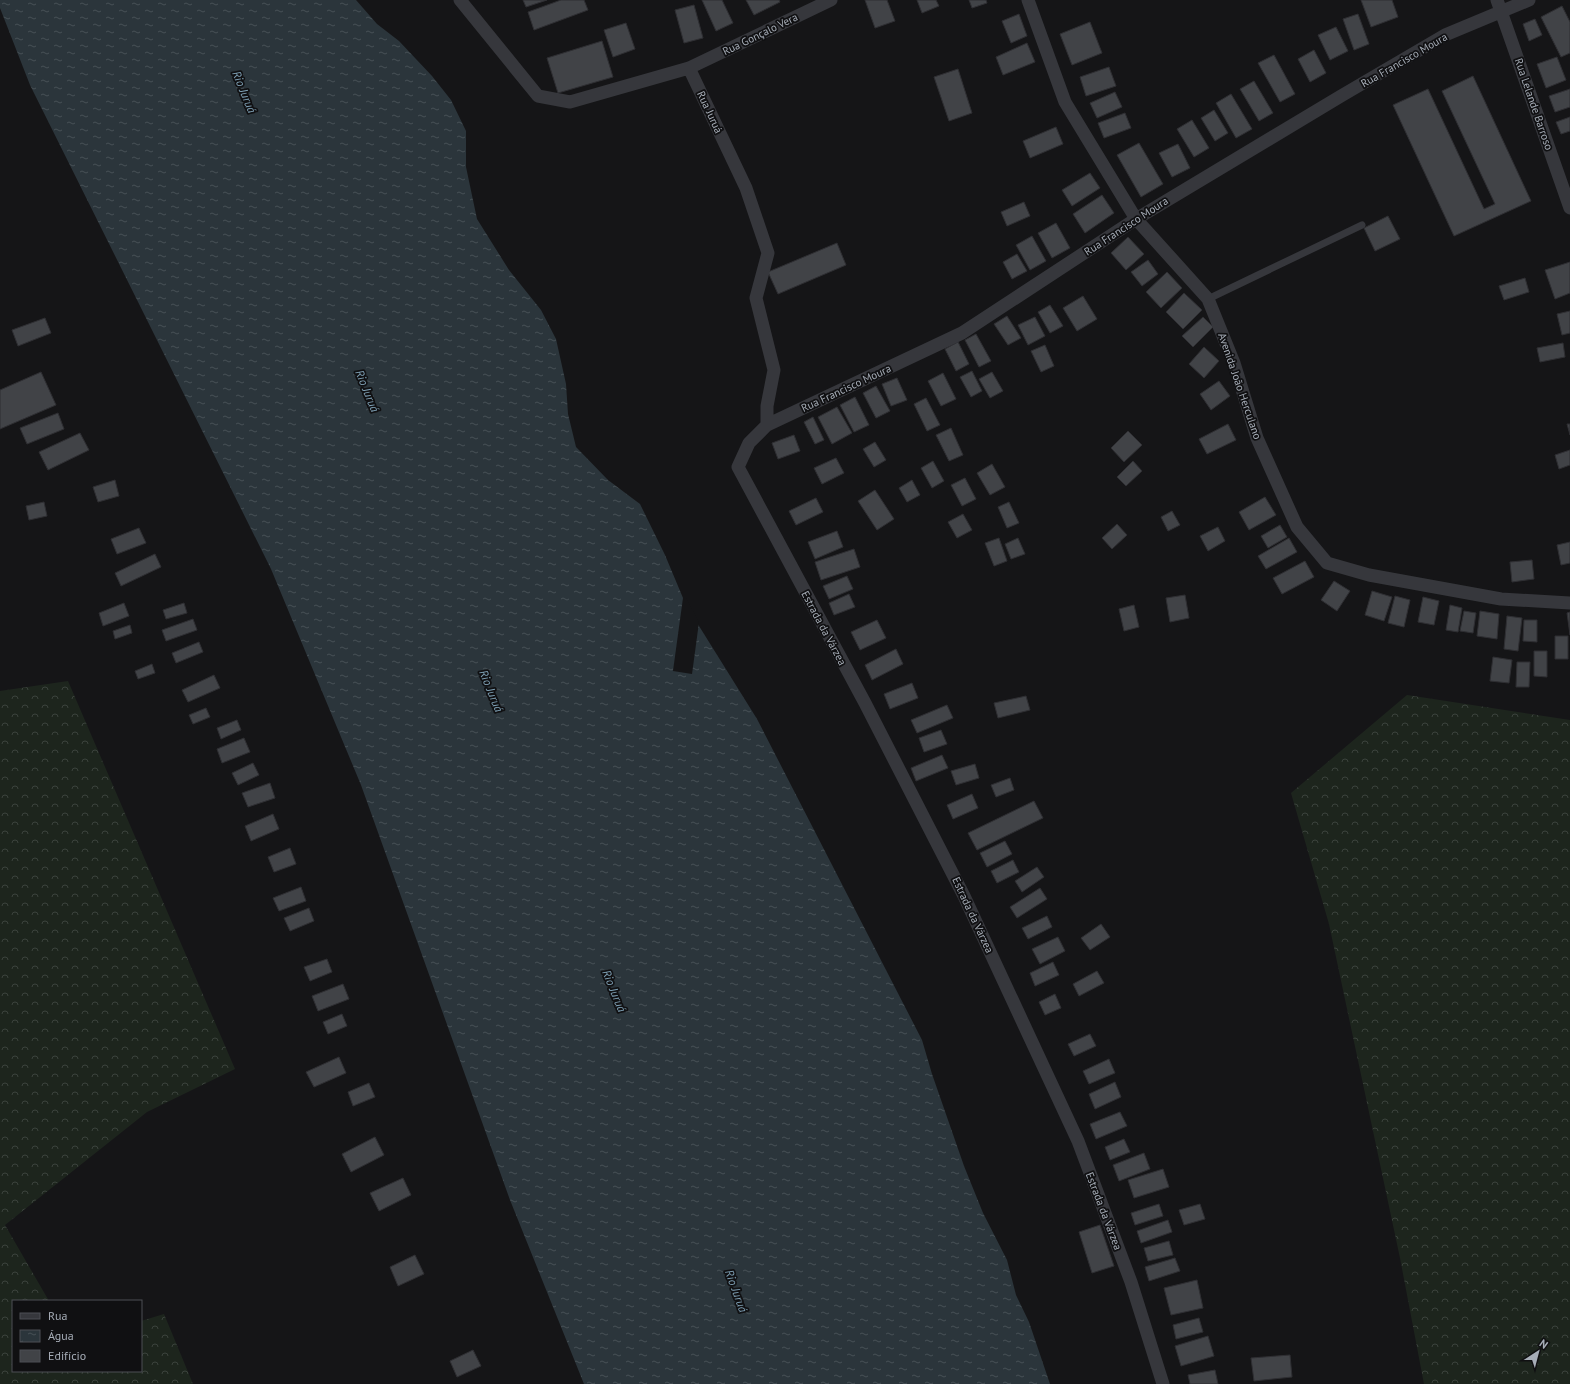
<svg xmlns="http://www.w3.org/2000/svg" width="1570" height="1384" viewBox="0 0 1570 1384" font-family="'PT Sans',sans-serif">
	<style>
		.forest { fill: url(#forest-crowns) }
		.water { fill: url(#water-ripples) }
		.pier { fill: #151517 }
		.building { fill: #414347; stroke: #2f2f33 }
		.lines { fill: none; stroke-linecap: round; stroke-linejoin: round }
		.service { stroke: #36373c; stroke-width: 7 }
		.minor { stroke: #36373c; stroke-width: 13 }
		.labels { text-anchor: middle; stroke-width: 3.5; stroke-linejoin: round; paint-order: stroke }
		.street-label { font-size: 11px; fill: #a6adb7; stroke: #101012 }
		.water-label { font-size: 12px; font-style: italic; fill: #7d9eb2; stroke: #101012 }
	</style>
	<defs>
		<pattern id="forest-crowns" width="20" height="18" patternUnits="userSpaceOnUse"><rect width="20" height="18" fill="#1d251d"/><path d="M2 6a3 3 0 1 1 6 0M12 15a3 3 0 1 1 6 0" fill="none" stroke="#3b423c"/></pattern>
		<pattern id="water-ripples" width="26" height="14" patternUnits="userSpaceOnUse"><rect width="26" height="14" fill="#2b353b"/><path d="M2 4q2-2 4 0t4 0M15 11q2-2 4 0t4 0" fill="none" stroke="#475055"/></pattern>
	</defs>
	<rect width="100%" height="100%" fill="#151517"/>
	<!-- forest -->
	<path class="forest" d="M68,681L235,1069L147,1112L5,1225L49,1301H13V1371H141V1321L164,1314L193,1384H0V691Z
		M1407,695L1570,720V1384H1424L1400,1258L1329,924L1291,793Z"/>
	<!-- water -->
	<path class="water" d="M0,0H356L377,24L399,41L432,76L451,100L466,131V167L477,219L509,270L541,310L556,339L566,384L568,414L576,447L608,480L640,504L665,555L683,598L699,626L757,719L922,1040L932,1074L964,1166L983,1213L1007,1260L1016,1295L1029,1322L1050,1384H584L510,1200L361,785L271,569L30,85L0,8Z"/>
	<!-- pier -->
	<path class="pier" d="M683,598H686L699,622L692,674L673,671Z"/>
	<!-- building -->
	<path class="building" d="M523,0H547L526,7Z
		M561,0H584L588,10L534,30L528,12Z
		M702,0H722L733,23L716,31Z
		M746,0H779L780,2L754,15Z
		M865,0H887L895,21L875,28Z
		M917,0H936L939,6L922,13Z
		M969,0H986L987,3L972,8Z
		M1361,0H1392L1398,17L1371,27Z
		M694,5L703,38L684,43L675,10Z
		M1562,6L1570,22V53L1561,57L1541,17Z
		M1019,14L1027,36L1011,43L1002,21Z
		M1358,14L1369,44L1354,50L1343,19Z
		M1535,19L1542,35L1529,41L1523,24Z
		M1090,22L1102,53L1072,65L1060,34Z
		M626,23L635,49L613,57L604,30Z
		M1336,27L1348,51L1330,60L1318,35Z
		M602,41L613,77L558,93L547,58Z
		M1027,43L1035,62L1003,75L996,57Z
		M1314,50L1326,73L1310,82L1298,59Z
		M1274,55L1295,94L1280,102L1258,63Z
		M1557,57L1566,80L1546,88L1537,64Z
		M1109,67L1116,86L1086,96L1080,77Z
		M958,69L972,113L949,121L934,77Z
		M1473,76L1531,201L1454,236L1393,105L1428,89L1484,209L1495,204L1442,91Z
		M1254,81L1273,113L1259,121L1240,89Z
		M1570,89V107L1555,112L1549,96Z
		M1115,92L1122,107L1097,118L1090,103Z
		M1231,94L1252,129L1236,138L1216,103Z
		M1214,110L1228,133L1215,141L1201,118Z
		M1125,113L1131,128L1104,138L1098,123Z
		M1570,117V131L1561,134L1556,122Z
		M1192,120L1209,148L1194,157L1177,129Z
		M1056,127L1063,144L1030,158L1023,141Z
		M1139,143L1163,184L1141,197L1117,155Z
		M1178,144L1190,168L1172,177L1159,153Z
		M1090,173L1100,188L1072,206L1062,190Z
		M1102,195L1114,213L1085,233L1073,214Z
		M1024,202L1030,216L1007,226L1001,212Z
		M1388,216L1400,239L1375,251L1364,228Z
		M1056,223L1070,248L1052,258L1038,233Z
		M1032,236L1046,261L1030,270L1016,245Z
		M1128,237L1144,254L1126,270L1111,253Z
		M837,243L846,265L778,294L768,272Z
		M1017,254L1027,271L1012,279L1003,262Z
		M1148,260L1158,274L1142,286L1131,272Z
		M1570,262V293L1555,299L1545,270Z
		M1167,272L1182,288L1161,308L1146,292Z
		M1525,278L1529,292L1504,300L1499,286Z
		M1184,293L1202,310L1183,329L1166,312Z
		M1083,296L1097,319L1077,331L1063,308Z
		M1050,305L1063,326L1050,333L1038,312Z
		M1570,311V333L1562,335L1557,314Z
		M1007,316L1021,338L1008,345L994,324Z
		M1035,317L1045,336L1028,345L1018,325Z
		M1203,317L1213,327L1193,347L1182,336Z
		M45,318L51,333L18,346L12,330Z
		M976,334L991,361L979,367L965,340Z
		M958,342L969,364L956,371L945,349Z
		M1563,343L1565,357L1540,362L1537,348Z
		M1045,345L1054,366L1041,372L1031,351Z
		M1204,347L1219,361L1204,378L1189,364Z
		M972,371L982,391L971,397L960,377Z
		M41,372L56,405L0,429V390Z
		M992,372L1003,391L990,398L979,379Z
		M943,373L956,399L941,406L928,381Z
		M897,378L907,400L891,406L882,384Z
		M1219,381L1230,396L1211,410L1200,394Z
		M876,386L890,411L876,418L863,393Z
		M855,397L869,425L854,432L840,405Z
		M926,398L940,425L927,431L914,404Z
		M837,407L852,433L832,444L818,417Z
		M58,413L64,429L27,444L20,428Z
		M813,417L824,440L815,444L804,422Z
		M1228,424L1236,440L1207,454L1199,439Z
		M1567,424H1570V435Z
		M951,428L963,455L949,461L936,435Z
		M1128,431L1142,445L1124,462L1111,448Z
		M80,433L89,450L48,470L39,452Z
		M794,435L800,451L778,459L772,443Z
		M875,442L886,460L874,467L863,449Z
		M1570,450V465L1559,469L1555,455Z
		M836,458L844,473L822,484L814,468Z
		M933,461L944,481L932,488L921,468Z
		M1133,461L1142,471L1126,486L1117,477Z
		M992,464L1005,487L990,495L977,473Z
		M965,478L976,499L962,506L951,485Z
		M115,480L119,496L98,502L93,487Z
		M912,480L920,495L907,502L899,488Z
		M875,490L894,519L877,530L858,501Z
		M1265,497L1276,515L1249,530L1239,512Z
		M816,498L823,512L796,525L789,511Z
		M44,502L47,516L29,520L26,506Z
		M1009,502L1019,523L1007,528L998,507Z
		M1172,511L1180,525L1168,531L1161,517Z
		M963,514L972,530L957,538L948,522Z
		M1117,524L1127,535L1112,549L1102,538Z
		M1280,525L1287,537L1268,548L1261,536Z
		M1218,527L1225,541L1208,551L1200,536Z
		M139,528L146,543L117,554L111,539Z
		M837,531L843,547L815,559L808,542Z
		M999,538L1007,561L994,566L985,543Z
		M1018,538L1025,554L1011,559L1005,544Z
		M1289,538L1297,552L1266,569L1258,556Z
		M1570,542V563L1561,565L1557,545Z
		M854,549L860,567L821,580L815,562Z
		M155,554L161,567L121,586L115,573Z
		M1532,560L1534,579L1512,582L1510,562Z
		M1305,561L1314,577L1282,594L1273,578Z
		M847,576L853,589L829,599L823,586Z
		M1334,581L1350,591L1337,611L1321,600Z
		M1372,591L1392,597L1384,621L1365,615Z
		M849,594L855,607L834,615L829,603Z
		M1185,595L1189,618L1170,622L1166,598Z
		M1395,596L1410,600L1404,627L1388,623Z
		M1423,597L1439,601L1434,625L1418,622Z
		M124,603L129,616L103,626L99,613Z
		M184,603L187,613L166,619L163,610Z
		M1134,605L1139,627L1124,631L1119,609Z
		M1450,605L1462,608L1458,632L1446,630Z
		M1464,611L1476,613L1473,633L1460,631Z
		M1480,611L1499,614L1497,639L1477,636Z
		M1570,612V635L1567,613Z
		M1507,616L1522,618L1518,651L1504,649Z
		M193,619L197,630L166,641L162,630Z
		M877,620L886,638L860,650L851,632Z
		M1524,620H1537V642L1523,641Z
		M130,625L132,633L115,639L113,631Z
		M1555,636H1568V659H1555Z
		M199,642L203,652L176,663L172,653Z
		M896,649L903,664L872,680L865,665Z
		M1534,651H1547V677L1534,676Z
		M1493,657L1512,660L1509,683L1490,681Z
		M1517,662H1530L1529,687H1516Z
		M152,664L155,673L138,679L135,671Z
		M214,675L220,688L188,702L182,690Z
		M912,683L918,698L890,709L884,694Z
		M1026,696L1030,710L998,718L994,703Z
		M947,705L953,718L917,733L911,720Z
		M206,708L210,717L193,724L189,715Z
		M237,720L241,730L221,739L217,728Z
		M941,730L947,744L924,752L919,738Z
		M244,738L250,752L222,763L217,749Z
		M942,755L948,768L916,781L911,768Z
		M253,763L259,775L238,785L232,773Z
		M975,764L979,778L956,785L951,771Z
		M1010,778L1014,790L996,797L991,785Z
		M270,783L275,798L248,807L242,793Z
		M972,794L978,808L953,819L947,805Z
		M1034,801L1043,818L977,850L968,833Z
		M273,814L279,829L251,841L245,826Z
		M1005,841L1012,854L987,867L980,853Z
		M290,848L296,864L274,872L268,857Z
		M1013,860L1019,872L997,883L991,871Z
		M1037,867L1044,877L1022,892L1015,881Z
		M301,887L306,901L279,911L273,898Z
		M1040,888L1047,899L1017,918L1010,907Z
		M309,908L314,921L290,931L284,918Z
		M1047,916L1052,927L1028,939L1022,928Z
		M1101,924L1110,937L1090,950L1081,938Z
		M1058,937L1065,951L1040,964L1032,949Z
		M327,959L332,972L310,981L304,967Z
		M1053,962L1059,975L1035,986L1030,973Z
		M1097,971L1104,983L1079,996L1073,984Z
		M343,984L349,999L318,1011L312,996Z
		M1055,994L1061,1008L1045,1015L1039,1002Z
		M342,1014L347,1026L328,1034L323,1022Z
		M1090,1034L1096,1046L1074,1056L1068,1044Z
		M339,1057L346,1073L314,1087L306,1072Z
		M1109,1059L1115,1073L1089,1084L1083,1071Z
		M1115,1082L1121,1097L1095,1109L1089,1094Z
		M369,1083L375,1097L353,1106L348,1092Z
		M1120,1112L1127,1126L1096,1139L1090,1124Z
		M375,1137L384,1155L351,1172L342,1154Z
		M1124,1139L1130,1152L1110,1160L1105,1147Z
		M1144,1153L1150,1169L1119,1181L1113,1165Z
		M1163,1169L1169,1187L1134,1198L1128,1180Z
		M403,1178L411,1195L379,1211L370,1193Z
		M1159,1204L1163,1216L1135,1225L1131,1213Z
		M1200,1204L1205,1219L1184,1225L1179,1210Z
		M1168,1220L1172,1232L1141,1243L1137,1231Z
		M1100,1225L1114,1266L1092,1273L1079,1232Z
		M1169,1241L1173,1255L1148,1261L1144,1248Z
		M415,1255L424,1274L398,1286L390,1267Z
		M1175,1258L1180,1271L1149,1281L1145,1267Z
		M1197,1280L1203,1308L1171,1315L1164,1288Z
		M1199,1318L1203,1332L1176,1339L1173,1325Z
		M1208,1336L1214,1356L1181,1366L1175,1346Z
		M473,1350L481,1366L457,1377L450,1361Z
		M1290,1355L1292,1377L1254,1381L1251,1358Z
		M1215,1370L1218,1384H1190L1188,1375Z"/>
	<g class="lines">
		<!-- service -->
		<path class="service" d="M1208,299L1362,225"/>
		<!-- minor -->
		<path class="minor" d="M460,0L538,96L570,102L689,68L831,0
			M1028,0L1065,102L1136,219L1208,299L1234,363L1257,438L1297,527L1327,563L1369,575L1501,599L1570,603
			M1497,0L1570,208
			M689,68L746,188L768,253L756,298L774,370L767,406V425
			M1163,1384L1131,1282L1078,1141L964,896L865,703L738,467L749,443L767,425L962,333L1136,219L1341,96L1445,35L1529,0"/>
	</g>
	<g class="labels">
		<!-- street labels -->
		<g class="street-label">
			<text transform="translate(760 34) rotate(-26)" y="4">Rua Gonçalo Vera</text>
			<text transform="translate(1404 60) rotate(-30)" y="4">Rua Francisco Moura</text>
			<text transform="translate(1534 104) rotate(71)" y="4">Rua Lelande Barroso</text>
			<text transform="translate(710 112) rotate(65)" y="4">Rua Juruá</text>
			<text transform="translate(1126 226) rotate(-33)" y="4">Rua Francisco Moura</text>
			<text transform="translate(1240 386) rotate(71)" y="4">Avenida João Herculano</text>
			<text transform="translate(846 388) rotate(-25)" y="4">Rua Francisco Moura</text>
			<text transform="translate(824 628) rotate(62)" y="4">Estrada da Várzea</text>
			<text transform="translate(973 915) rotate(65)" y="4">Estrada da Várzea</text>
			<text transform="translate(1104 1211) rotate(69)" y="4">Estrada da Várzea</text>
		</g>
		<!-- water labels -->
		<g class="water-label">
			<text transform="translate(244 92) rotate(68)" y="4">Rio Juruá</text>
			<text transform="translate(367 391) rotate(68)" y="4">Rio Juruá</text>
			<text transform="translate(491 691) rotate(68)" y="4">Rio Juruá</text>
			<text transform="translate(614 991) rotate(68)" y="4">Rio Juruá</text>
			<text transform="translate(736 1291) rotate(70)" y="4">Rio Juruá</text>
		</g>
	</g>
	<!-- legend -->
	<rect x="12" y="1300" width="130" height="72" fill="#101012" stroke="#4c4f54"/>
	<rect x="20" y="1313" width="20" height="6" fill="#36373c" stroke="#4c4f54"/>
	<text x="48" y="1320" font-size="12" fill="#a6adb7">Rua</text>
	<rect x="20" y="1330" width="20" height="12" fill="url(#water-ripples)" stroke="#4c4f54"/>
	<text x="48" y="1340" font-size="12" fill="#a6adb7">Água</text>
	<rect x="20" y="1350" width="20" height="12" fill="#414347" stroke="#4c4f54"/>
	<text x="48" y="1360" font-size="12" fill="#a6adb7">Edifício</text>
	<!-- north arrow -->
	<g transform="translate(1538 1352) rotate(36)" stroke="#101012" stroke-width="3" paint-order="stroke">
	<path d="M0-3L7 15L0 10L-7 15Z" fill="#a6adb7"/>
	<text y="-6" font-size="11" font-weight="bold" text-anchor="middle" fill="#a6adb7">N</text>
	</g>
</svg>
